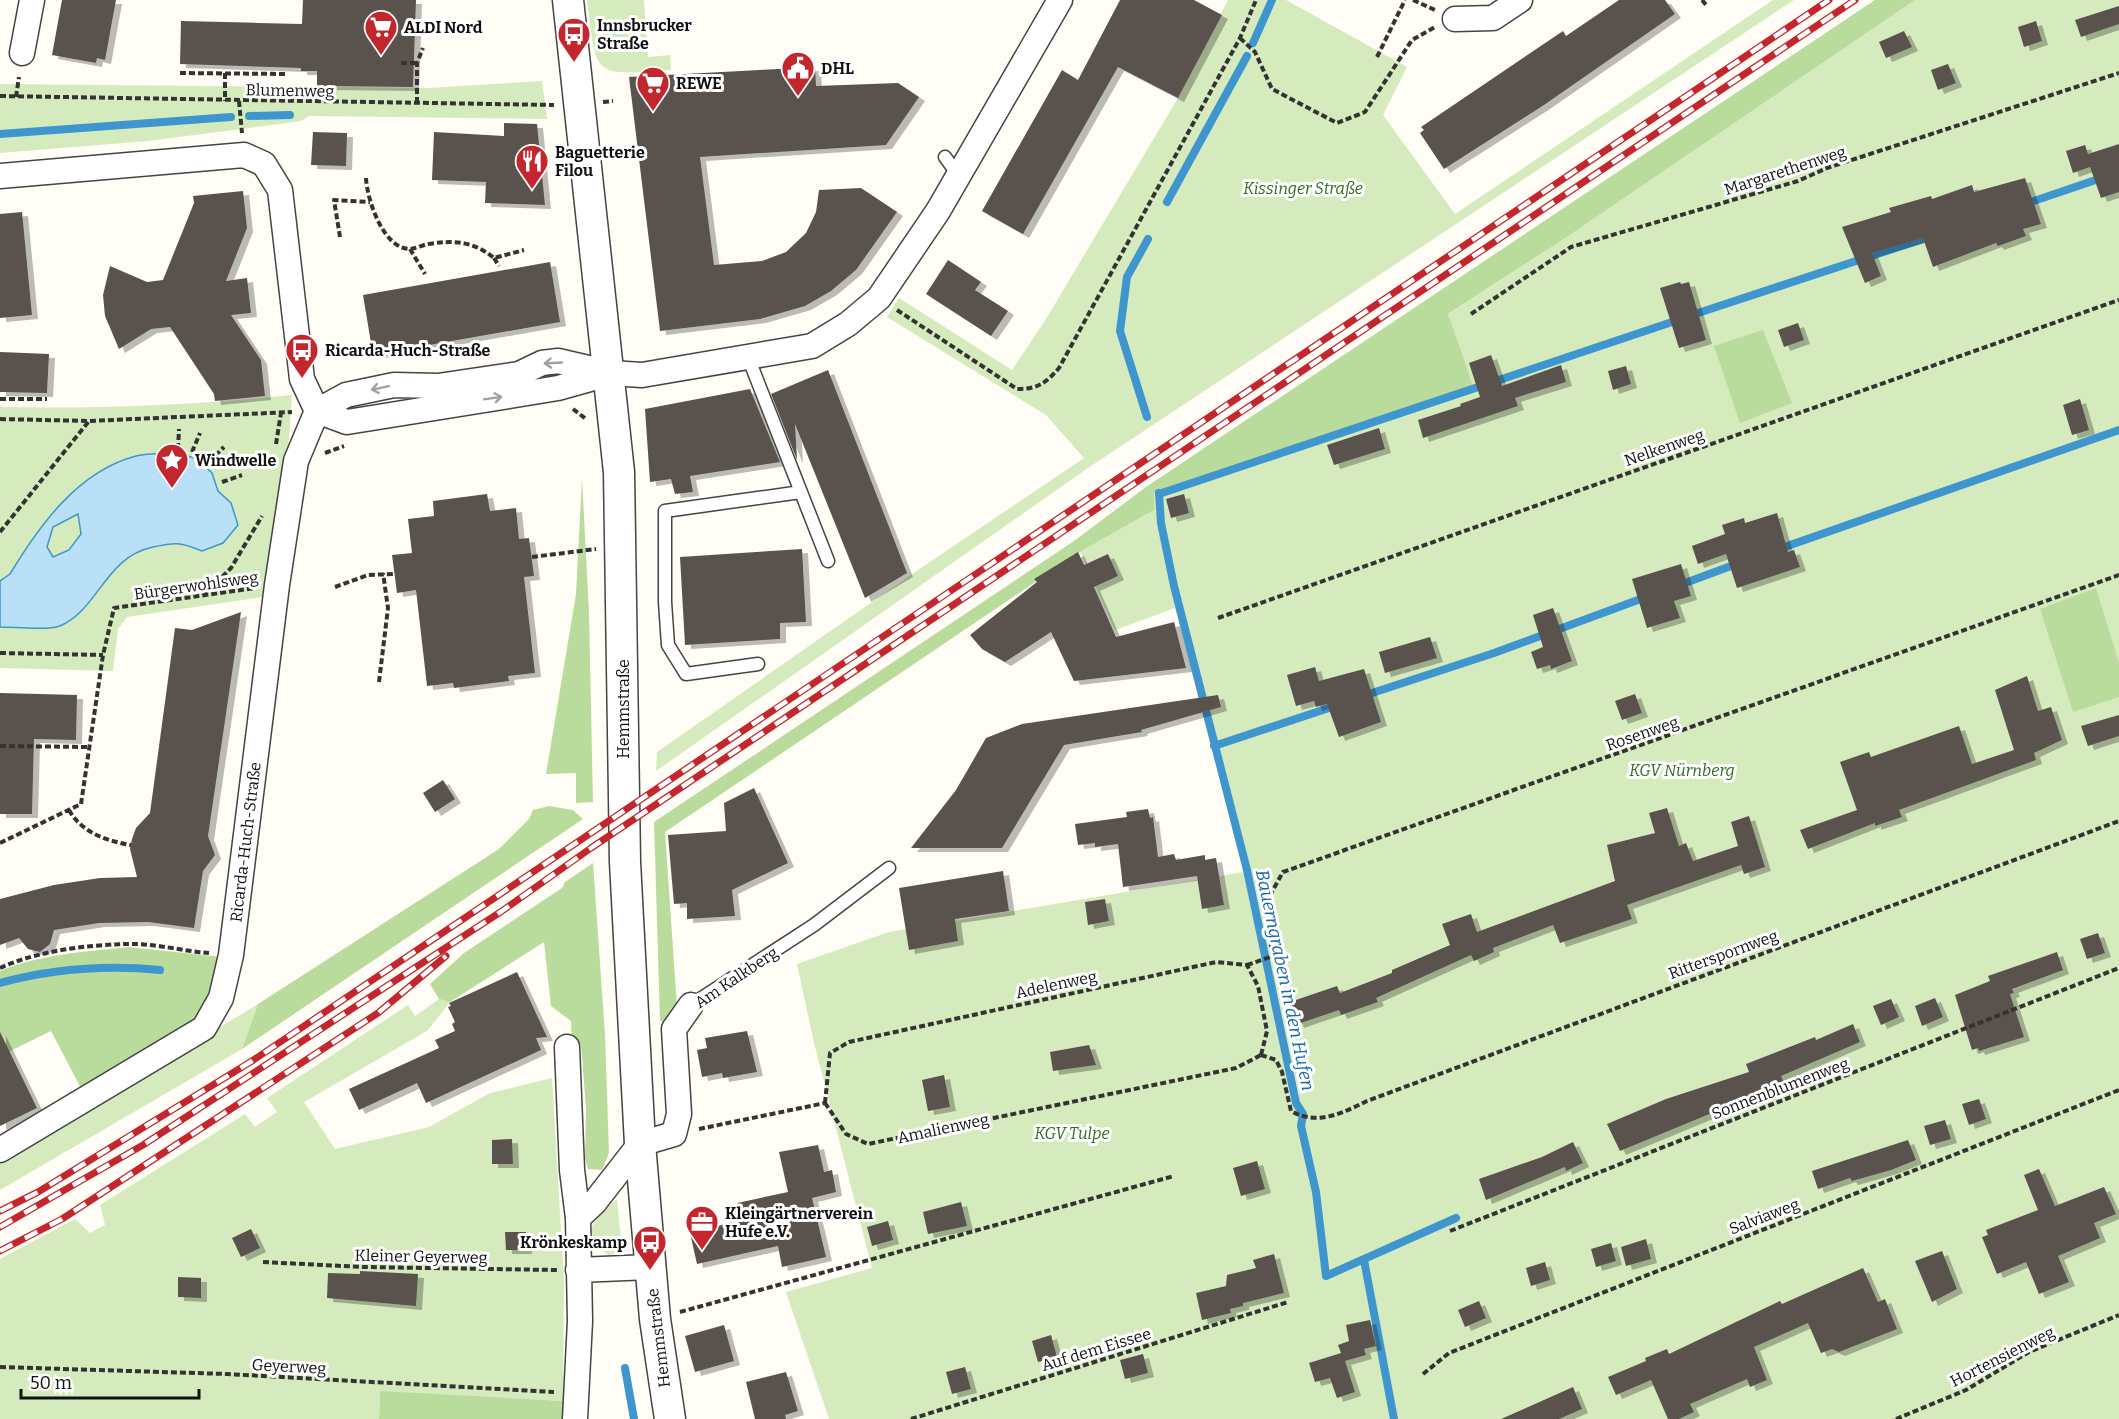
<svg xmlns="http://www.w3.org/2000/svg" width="2119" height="1419" viewBox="0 0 2119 1419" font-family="Bitter,serif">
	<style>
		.green { fill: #d5ebbd }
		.forest { fill: #b9dc9c }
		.water { fill: #b9e0f7; stroke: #3f96cf; stroke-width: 1.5; fill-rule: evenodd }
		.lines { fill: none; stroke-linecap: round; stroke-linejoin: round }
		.stream { stroke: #3f96cf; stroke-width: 8 }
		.building { fill: #5a524d; filter: url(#shadow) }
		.service-casing { stroke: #444; stroke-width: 15 }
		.minor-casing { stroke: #444; stroke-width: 27 }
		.tertiary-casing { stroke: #444; stroke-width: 33 }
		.path { stroke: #333; stroke-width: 4; stroke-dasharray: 6 3; stroke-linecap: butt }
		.service { stroke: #fff; stroke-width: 12 }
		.minor { stroke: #fff; stroke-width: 24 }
		.tertiary { stroke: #fff; stroke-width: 30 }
		.rail-casing { stroke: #c4262e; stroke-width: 7 }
		.rail { stroke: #fff; stroke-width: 4.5; stroke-dasharray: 14; stroke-linecap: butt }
		.oneway { stroke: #a0a0a0 }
		.labels { text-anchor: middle; stroke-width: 6; stroke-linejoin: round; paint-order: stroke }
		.poi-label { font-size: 16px; font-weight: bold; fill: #111; stroke: #fff; text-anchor: start }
		.street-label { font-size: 16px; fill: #111; stroke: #fff }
		.park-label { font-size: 16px; font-style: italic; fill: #2f6b1f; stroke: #fff }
		.water-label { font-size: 18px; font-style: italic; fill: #1768a6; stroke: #fff }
	</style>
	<defs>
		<filter id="shadow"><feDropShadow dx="6" dy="4" stdDeviation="0" flood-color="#0004"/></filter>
	</defs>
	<rect width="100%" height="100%" fill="#fffdf5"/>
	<!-- green -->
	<path class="green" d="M587,0H644L648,57L670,55L671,70C592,75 597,79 587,0Z
		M1228,0H1286L1407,67L1383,115L1455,214L1773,0H1794L1088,468L656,771L657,752L918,570L1084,458L1046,415L887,317L899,298L1012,370L1046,319L1178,98Z
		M1915,0H2119V1419H829L786,1292L872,1268L814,1043L797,964L889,932L1244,872L1175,608L1115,630L1080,552L1154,510V493L1472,386L1447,315L1564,239Z
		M542,81L547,119L309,116L301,121L148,141L0,153V84L429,88Z
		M292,395L286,482L269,596L127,617L118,629L113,671L0,668V407C98,409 194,405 292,395Z
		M439,999L450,1002L427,1031L304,1102L335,1149L429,1127L490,1093L552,1078L564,1282L563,1401L380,1392L379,1419H0V1259L75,1219L90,1233L105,1225L100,1205L245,1114L255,1127L277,1112L267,1098L408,1005L415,1016Z
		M258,1004L242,1049L0,1190V1161Z
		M617,1199L622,1251L609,1255C573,1236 597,1217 617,1199Z"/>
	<!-- forest -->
	<path class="forest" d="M1875,0H1915L1564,239L1448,314L1473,386L1154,493V510L1080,552L665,832L677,1007L666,1027L660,1020L654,822L1074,541L1146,487Z
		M1763,330L1792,403L1740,423L1714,346Z
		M582,478L589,613L593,802L576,803V773L546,774L576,594Z
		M2096,588L2119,663V697L2073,712L2040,609Z
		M549,806L573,810L583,819L242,1049L258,1004L499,849L529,819L533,810Z
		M593,863L605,1035L609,1153L602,1170L588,1169L585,1158L586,1109L581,1044L572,1048L571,1021L551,1006L544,942L450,1002L439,999L430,984L464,953L562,888L565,882Z
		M128,947L223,957L209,1012L85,1096L51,1031L0,1056V971C40,954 86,952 128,947Z
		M380,1391L563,1401V1419H379Z"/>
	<!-- water -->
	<path class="water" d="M178,453L197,459L212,473L218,491L231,503L238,525L223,543L202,551C180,542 176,542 153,547C105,557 99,609 60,626C49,631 14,627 0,627V581L10,574C39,526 78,471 136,456C149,453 164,454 178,453ZM78,514L81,534L69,550L53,557L47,547L53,527Z"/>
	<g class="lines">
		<!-- stream -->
		<path class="stream" d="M1253,43L1272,0
			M249,116L290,115
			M0,134L231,117
			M1167,202L1247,56
			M2025,204L2119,172
			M1689,316L1932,236
			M1147,417L1120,331L1127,277L1148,239
			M1159,493L1161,523L1174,586L1247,870L1296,1103L1303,1114L1301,1126L1316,1192L1326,1276L1456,1218
			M1159,494L1678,320
			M1779,549L2119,430
			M1677,586L1739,563
			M1363,696L1494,653L1646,597
			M1214,746L1338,705
			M0,983C52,969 107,965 160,970
			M1364,1260L1394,1419
			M625,1368L634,1419"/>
	</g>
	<!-- building -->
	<path class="building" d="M62,0H116L105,60L97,58L96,63L52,55Z
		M303,0H416L413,87L317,86V71H301V68L180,64L181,21L302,24Z
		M1120,0H1194L1222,15L1178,98L1118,67L1023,234L982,211L1062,70L1078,80Z
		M1619,0H1665L1675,14L1544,105L1444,169L1420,133L1424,130L1421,127L1563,31L1566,36Z
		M2119,6V24L2081,37L2075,20Z
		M2036,21L2042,41L2024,47L2018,27Z
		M1904,31L1912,47L1886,58L1879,42Z
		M1948,64L1956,83L1938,90L1931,70Z
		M815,67L816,86L898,83L919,97L886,145L700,157L714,265L762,261L786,252L806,233L816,212L819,190L861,188L897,212L856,270L831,291L805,306L760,319L660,331L629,77Z
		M504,123L537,124L545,205L485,203L486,182L432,180L434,132L504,136Z
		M313,132L347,133L346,166L311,165Z
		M2119,144V192L2101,198L2090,167L2073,173L2066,151L2085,145L2088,154Z
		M2025,178L2041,224L2023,229L2026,236L1998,246L1996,243L1933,267L1923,238L1872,253L1881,276L1865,283L1842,227L1891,212L1889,208L1931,196L1932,199L1972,185L1974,192Z
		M243,191L247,228L226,281L247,278L251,313L231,315L261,360L265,396L215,401L214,394L170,327L151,329L119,349L105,316L103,295L110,266L147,282L163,280L194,203L193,196Z
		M22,212L32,315L0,318V214Z
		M948,260L981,282L975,290L1008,311L991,336L926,294Z
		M550,262L560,322L373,355L363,295Z
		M1680,282L1681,284L1689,282L1706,340L1679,348L1660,288Z
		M1798,323L1804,340L1784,347L1778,330Z
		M0,352L49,354L47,393L0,392Z
		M1491,355L1502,386L1561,365L1566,382L1515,398L1518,406L1423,438L1418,420L1461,406L1460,404L1480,397L1469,363Z
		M1626,366L1631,384L1613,390L1608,371Z
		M828,370L907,573L865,598L795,424L797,460L771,394Z
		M750,389L780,462L690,476L693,492L675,494L671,479L650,482L645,409Z
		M2080,399L2089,430L2072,435L2063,405Z
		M1379,428L1385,449L1334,465L1327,445Z
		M487,494L490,511L516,508L519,539L529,538L534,576L524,577L535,673L508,676L509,681L454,688L453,683L427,686L416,590L397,593L392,555L412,553L408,519L434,516L433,501Z
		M1184,494L1189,513L1171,518L1166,499Z
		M1777,513L1788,552L1794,550L1800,567L1737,588L1726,554L1698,564L1692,546L1725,534L1722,525L1744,518L1745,523Z
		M802,549L806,622L780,623V639L685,645L680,557Z
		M1078,552L1084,565L1108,554L1118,576L1094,587L1116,637L1174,622L1186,668L1074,681L1051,632L1005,662L982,649L970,635L1037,582L1034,579Z
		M1681,564L1691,596L1674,601L1680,618L1647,628L1632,579Z
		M1553,608L1572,661L1551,669L1550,665L1537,669L1531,652L1543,647L1533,615Z
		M241,612L208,836L215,855L203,871L194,928L148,922L99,923L54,930L50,944L40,952L28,949L19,938L0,945V899L54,885L100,878L137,877L130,849L132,839L136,828L150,813L175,628L192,630Z
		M1430,637L1437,658L1385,673L1379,652Z
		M1315,667L1319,681L1364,669L1381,722L1339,737L1327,704L1316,707L1314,701L1296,706L1287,675Z
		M2027,676L2038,711L2051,707L2062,740L2034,753L2036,760L1899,810L1902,817L1875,826V823L1808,849L1800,830L1857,810L1840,762L1869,752L1871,757L1959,726L1972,764L2014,750L1995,690Z
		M0,693L77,695L76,740L34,739L32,814H0Z
		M1635,694L1642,713L1622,720L1615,701Z
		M1218,695L1221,707L1141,730L1142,732L1064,745L1002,848H911L956,790L986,738L1022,724Z
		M2119,715V736L2088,746L2081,726Z
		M443,780L455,799L435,812L423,793Z
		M754,788L788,863L732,890L735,916L687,919V903L674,904L668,835L726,831L724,803Z
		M1667,808L1679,846L1686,843L1693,861L1738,846L1731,822L1749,816L1765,867L1744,874L1741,865L1627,905L1632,919L1560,943L1553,925L1493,948L1494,952L1474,961L1471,955L1376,998L1378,1002L1341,1015L1339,1010L1298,1024L1290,1002L1337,986L1340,993L1392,973V970L1450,945L1442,924L1471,914L1477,932L1615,881L1607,845L1655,833L1649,813Z
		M1148,809L1150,818L1153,817L1158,857L1174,854L1176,860L1205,855V860L1216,858L1224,905L1202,909L1197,876L1123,887L1118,844L1095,847V843L1078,845L1075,824L1127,817L1126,812Z
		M1003,871L1009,911L955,919L958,941L909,950L899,888Z
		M1105,899L1109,921L1088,925L1085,902Z
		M2098,933L2105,953L2087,959L2080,939Z
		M2057,952L2063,970L2012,989L2014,993L2010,994L2024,1037L1979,1051L1978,1048L1972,1050L1955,995L1990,981L1988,976Z
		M517,972L547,1037L536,1038L541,1050L426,1103L417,1083L359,1110L349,1089L439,1048L435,1040L455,1031L452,1024L455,1022L448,1007L451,1006L449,1003Z
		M1935,998L1943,1017L1922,1026L1915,1006Z
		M1891,999L1899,1017L1881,1025L1873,1006Z
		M1853,1024L1860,1042L1781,1076L1784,1083L1620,1151L1607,1124L1666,1099L1749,1072L1746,1064L1815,1037L1816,1040Z
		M747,1031L757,1072L723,1078L722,1073L702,1077L697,1050L707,1048L705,1038Z
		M0,1032L37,1108L0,1126Z
		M1089,1045L1096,1065L1053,1071L1050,1052Z
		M944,1075L950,1107L928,1111L922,1080Z
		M1979,1099L1986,1119L1969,1125L1962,1104Z
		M1945,1120L1951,1139L1930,1145L1924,1126Z
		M512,1139L513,1164H492V1140Z
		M1908,1140L1916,1160L1891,1170L1852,1181L1850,1178L1818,1189L1812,1171Z
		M1573,1142L1583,1163L1566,1171L1565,1167L1486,1200L1479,1179L1542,1157Z
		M818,1145L824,1172L832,1170L836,1192L812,1198L826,1257L782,1267L778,1246L697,1264L690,1233L741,1220L737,1203L788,1192L779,1152Z
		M1257,1161L1265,1189L1241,1196L1233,1168Z
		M2039,1169L2055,1206L2104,1187L2116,1214L2094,1223L2100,1238L2058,1256L2069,1282L2039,1294L2026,1262L1997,1274L1982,1237L1988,1235L1986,1230L2038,1210L2024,1175Z
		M961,1202L967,1226L928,1234L923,1212Z
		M888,1221L893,1240L872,1246L867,1227Z
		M251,1229L260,1248L241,1257L232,1238Z
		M505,1232H526V1250H506Z
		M1646,1239L1651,1259L1626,1266L1621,1247Z
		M1611,1243L1616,1261L1596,1267L1591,1249Z
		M1942,1251L1957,1289L1932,1302L1915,1261Z
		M1274,1254L1284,1293L1243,1303V1306L1230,1309L1231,1313L1202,1320L1196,1293L1226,1286L1227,1275L1256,1268L1253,1260Z
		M1545,1262L1550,1280L1531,1286L1526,1268Z
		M1863,1268L1878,1302L1885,1299L1897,1329L1839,1352L1832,1349L1821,1353L1808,1323L1754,1347L1767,1380L1750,1387L1747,1379L1690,1404L1694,1412L1679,1419H1668L1651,1380L1616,1395L1608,1377L1646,1361L1645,1358L1667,1349L1669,1354L1780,1301L1782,1304Z
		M360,1271L418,1274L416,1306L327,1298L328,1273L360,1274Z
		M178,1277L201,1278V1298L178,1297Z
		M1479,1301L1486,1318L1465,1327L1458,1310Z
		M1370,1320L1376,1346L1364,1349L1366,1355L1345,1361L1355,1392L1337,1398L1330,1378L1315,1382L1309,1363L1341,1353L1338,1345L1349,1341L1346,1325Z
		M724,1325L734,1361L695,1372L685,1336Z
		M1051,1335L1057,1357L1038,1362L1032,1341Z
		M1143,1354L1148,1373L1125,1379L1120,1360Z
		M965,1367L971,1389L952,1394L946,1372Z
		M786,1372L798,1411L785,1415L786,1419H755L746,1382Z
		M1573,1387L1582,1409L1559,1419H1501Z"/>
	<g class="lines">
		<defs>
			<path id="service" d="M945,157L959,176
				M748,357L828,561
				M758,664L686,674L668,645L665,602V511L801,492
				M691,1005L814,925L889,868"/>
			<path id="minor" d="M1455,19L1493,18L1520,0
				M22,53L32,0
				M0,176L244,155L264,164L280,190L302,379L317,411L347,422L558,388L608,374
				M317,411L346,395L394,385L438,386L519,374L542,363L558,361L610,373L642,375L812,346L848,324L879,298L938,211L1060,0
				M567,1047L572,1170L578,1218L580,1321L575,1419
				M0,1150L204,1028L221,998L231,955L277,585L296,461L317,411
				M578,1218L594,1203L640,1144L674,1134L679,1114L674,1029L691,1005
				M578,1270L650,1267"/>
			<path id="tertiary" d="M568,0L619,472L625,862L640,1144L655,1319L670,1419"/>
		</defs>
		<!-- service casing -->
		<use href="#service" class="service-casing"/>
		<!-- minor casing -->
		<use href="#minor" class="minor-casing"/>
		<!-- tertiary casing -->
		<use href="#tertiary" class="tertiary-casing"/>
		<!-- path -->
		<path class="path" d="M1413,0L1435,10
			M1702,0L1707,6
			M1240,38L1255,52L1272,89L1337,123L1365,112L1412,40L1435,27
			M1377,57L1405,0
			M401,63H417
			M180,73L288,74
			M225,73V101
			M0,96L554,105
			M16,97L19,77
			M239,101L242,133
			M603,102L613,101
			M417,103V63L423,48
			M366,178C367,199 383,249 410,249C415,249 422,245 428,244C454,240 473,241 494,258L524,250
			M340,237L334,200L370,202
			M410,249L425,274
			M494,258L499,266
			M897,310L1017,389C1038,389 1046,383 1059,368L1240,38L1256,0
			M1471,314L1571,247L1798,181L1827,168L2119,73
			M0,399H47
			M573,409L586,419
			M0,419L89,421L292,412
			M276,444L281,413
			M178,449L179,429
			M192,452L200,433
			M325,453L344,446
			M209,462L224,447
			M222,482L242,475
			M0,532L89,421
			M532,557L596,549
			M335,587L368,575L394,574
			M203,596L231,568L262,516
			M1218,618L2119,300
			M0,653L103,655
			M379,682L388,608L383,573
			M0,746L89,747
			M69,810C82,833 107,841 131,845
			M0,843L81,804L103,655L114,608L255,588
			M1247,965L1273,956L1264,906L1283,872L2119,575
			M0,968C37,951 86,945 126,944C154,943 182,951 209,953
			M1261,1055L1276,1060L1282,1072L1291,1111C1317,1126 1343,1113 1367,1101L2119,821
			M825,1103L830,1053L849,1042L1216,962L1247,965L1258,986L1267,1031L1261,1055
			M825,1103L846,1134L868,1144L1236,1068L1261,1055
			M699,1129L825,1103
			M1450,1231L2119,968
			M263,1262L363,1267L557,1270
			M680,1312L1174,1176
			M0,1367L227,1374L554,1392
			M1423,1374L1449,1353L2119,1090
			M911,1419L1288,1302
			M1896,1419L1966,1390L2029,1352L2119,1315"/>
		<!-- service -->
		<use href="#service" class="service"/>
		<!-- minor -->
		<use href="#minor" class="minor"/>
		<!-- tertiary -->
		<use href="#tertiary" class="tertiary"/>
		<defs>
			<path id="rail" d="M0,1211L38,1192L252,1061L1829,0
				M0,1227L143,1145L502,911L591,848L1855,0
				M0,1251L62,1219L378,1013L446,956"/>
		</defs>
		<!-- rail casing -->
		<use href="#rail" class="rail-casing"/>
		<!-- rail -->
		<use href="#rail" class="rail"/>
	</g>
	<!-- one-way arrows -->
	<defs><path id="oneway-shaft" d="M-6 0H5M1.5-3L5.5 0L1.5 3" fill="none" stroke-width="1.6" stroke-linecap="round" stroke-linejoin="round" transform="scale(1.5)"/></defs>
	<g class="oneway">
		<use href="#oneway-shaft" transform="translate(553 363) rotate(177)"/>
		<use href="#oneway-shaft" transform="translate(380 388) rotate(168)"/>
		<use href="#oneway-shaft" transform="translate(493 398) rotate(-9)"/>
	</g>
	<!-- icons -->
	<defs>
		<symbol id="supermarket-pin" viewBox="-11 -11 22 30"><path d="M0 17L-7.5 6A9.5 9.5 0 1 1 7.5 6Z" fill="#c4262e" stroke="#fff"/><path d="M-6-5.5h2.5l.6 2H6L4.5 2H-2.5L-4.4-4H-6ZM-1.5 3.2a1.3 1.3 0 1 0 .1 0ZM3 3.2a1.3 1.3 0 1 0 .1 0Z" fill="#fff"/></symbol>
		<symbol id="bus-pin" viewBox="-11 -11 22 30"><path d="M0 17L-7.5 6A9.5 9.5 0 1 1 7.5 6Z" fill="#c4262e" stroke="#fff"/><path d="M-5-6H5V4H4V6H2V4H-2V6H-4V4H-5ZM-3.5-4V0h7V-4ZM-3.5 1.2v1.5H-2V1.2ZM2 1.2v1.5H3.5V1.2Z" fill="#fff"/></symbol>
		<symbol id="civic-pin" viewBox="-11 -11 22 30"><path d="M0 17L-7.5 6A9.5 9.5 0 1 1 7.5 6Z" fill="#c4262e" stroke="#fff"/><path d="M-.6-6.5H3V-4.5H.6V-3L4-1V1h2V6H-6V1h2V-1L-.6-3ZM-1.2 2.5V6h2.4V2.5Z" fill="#fff"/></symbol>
		<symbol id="restaurant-pin" viewBox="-11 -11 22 30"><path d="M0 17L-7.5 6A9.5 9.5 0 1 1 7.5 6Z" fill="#c4262e" stroke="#fff"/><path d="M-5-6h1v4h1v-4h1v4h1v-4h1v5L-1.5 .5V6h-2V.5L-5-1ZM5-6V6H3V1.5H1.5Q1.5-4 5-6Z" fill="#fff"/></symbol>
		<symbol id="sight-pin" viewBox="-11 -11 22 30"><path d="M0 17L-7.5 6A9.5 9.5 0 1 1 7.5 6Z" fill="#c4262e" stroke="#fff"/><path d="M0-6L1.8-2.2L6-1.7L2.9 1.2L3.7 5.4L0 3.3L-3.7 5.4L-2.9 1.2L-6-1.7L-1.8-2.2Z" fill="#fff"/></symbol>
		<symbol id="office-pin" viewBox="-11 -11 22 30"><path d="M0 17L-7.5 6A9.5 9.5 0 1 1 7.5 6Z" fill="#c4262e" stroke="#fff"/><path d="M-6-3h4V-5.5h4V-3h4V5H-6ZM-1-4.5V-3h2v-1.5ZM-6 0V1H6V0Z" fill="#fff"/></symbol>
	</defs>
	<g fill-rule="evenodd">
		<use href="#supermarket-pin" x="362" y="8" width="38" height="52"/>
		<use href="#bus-pin" x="555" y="15" width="38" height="52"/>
		<use href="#civic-pin" x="779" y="49" width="38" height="52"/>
		<use href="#supermarket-pin" x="634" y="64" width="38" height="52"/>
		<use href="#restaurant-pin" x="513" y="142" width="38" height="52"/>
		<use href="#bus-pin" x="283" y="331" width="38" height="52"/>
		<use href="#sight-pin" x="153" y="441" width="38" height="52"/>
		<use href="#office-pin" x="683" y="1203" width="38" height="52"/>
		<use href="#bus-pin" x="631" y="1223" width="38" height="52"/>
	</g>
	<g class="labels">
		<!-- poi labels -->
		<g class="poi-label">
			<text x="597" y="31">Innsbrucker<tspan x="597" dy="18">Straße</tspan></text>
			<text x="404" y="33">ALDI Nord</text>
			<text x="821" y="74">DHL</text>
			<text x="676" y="89">REWE</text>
			<text x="555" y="158">Baguetterie<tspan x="555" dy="18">Filou</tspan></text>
			<text x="325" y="356">Ricarda-Huch-Straße</text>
			<text x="195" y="466">Windwelle</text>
			<text x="725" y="1219">Kleingärtnerverein<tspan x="725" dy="18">Hufe e.V.</tspan></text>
			<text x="627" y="1248" text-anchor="end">Krönkeskamp</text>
		</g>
		<!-- street labels -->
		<g class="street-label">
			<text transform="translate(290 90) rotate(1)" y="6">Blumenweg</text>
			<text transform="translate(1785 170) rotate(-18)" y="6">Margarethenweg</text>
			<text transform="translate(1664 447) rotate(-19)" y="6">Nelkenweg</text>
			<text transform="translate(196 585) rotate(-8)" y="6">Bürgerwohlsweg</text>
			<text transform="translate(623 709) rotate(-90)" y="6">Hemmstraße</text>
			<text transform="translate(1642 733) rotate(-19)" y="6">Rosenweg</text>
			<text transform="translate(245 842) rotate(-83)" y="6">Ricarda-Huch-Straße</text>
			<text transform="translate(1723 954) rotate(-20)" y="6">Ritterspornweg</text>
			<text transform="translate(736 977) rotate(-34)" y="6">Am Kalkberg</text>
			<text transform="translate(1056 984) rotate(-12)" y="6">Adelenweg</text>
			<text transform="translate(1780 1088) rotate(-21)" y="6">Sonnenblumenweg</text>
			<text transform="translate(943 1128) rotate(-12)" y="6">Amalienweg</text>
			<text transform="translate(1764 1216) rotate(-21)" y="6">Salviaweg</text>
			<text transform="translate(421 1256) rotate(1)" y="6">Kleiner Geyerweg</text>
			<text transform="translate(658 1338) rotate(-97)" y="6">Hemmstraße</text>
			<text transform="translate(1096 1349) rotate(-17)" y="6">Auf dem Eissee</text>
			<text transform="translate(2002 1356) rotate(-27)" y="6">Hortensienweg</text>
			<text transform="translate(289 1366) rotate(3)" y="6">Geyerweg</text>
		</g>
		<!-- park labels -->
		<g class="park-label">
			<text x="1303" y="194">Kissinger Straße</text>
			<text x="1682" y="776">KGV Nürnberg</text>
			<text x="1072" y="1139">KGV Tulpe</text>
		</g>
		<!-- water labels -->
		<g class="water-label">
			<text transform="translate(1285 980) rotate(78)" y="6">Bauerngraben in den Hufen</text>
		</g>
	</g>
	<!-- scale -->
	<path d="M21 1389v9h178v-9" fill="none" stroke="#111111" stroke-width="3"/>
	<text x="30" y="1389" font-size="18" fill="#111111" stroke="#ffffff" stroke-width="4.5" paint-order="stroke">50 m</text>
</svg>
